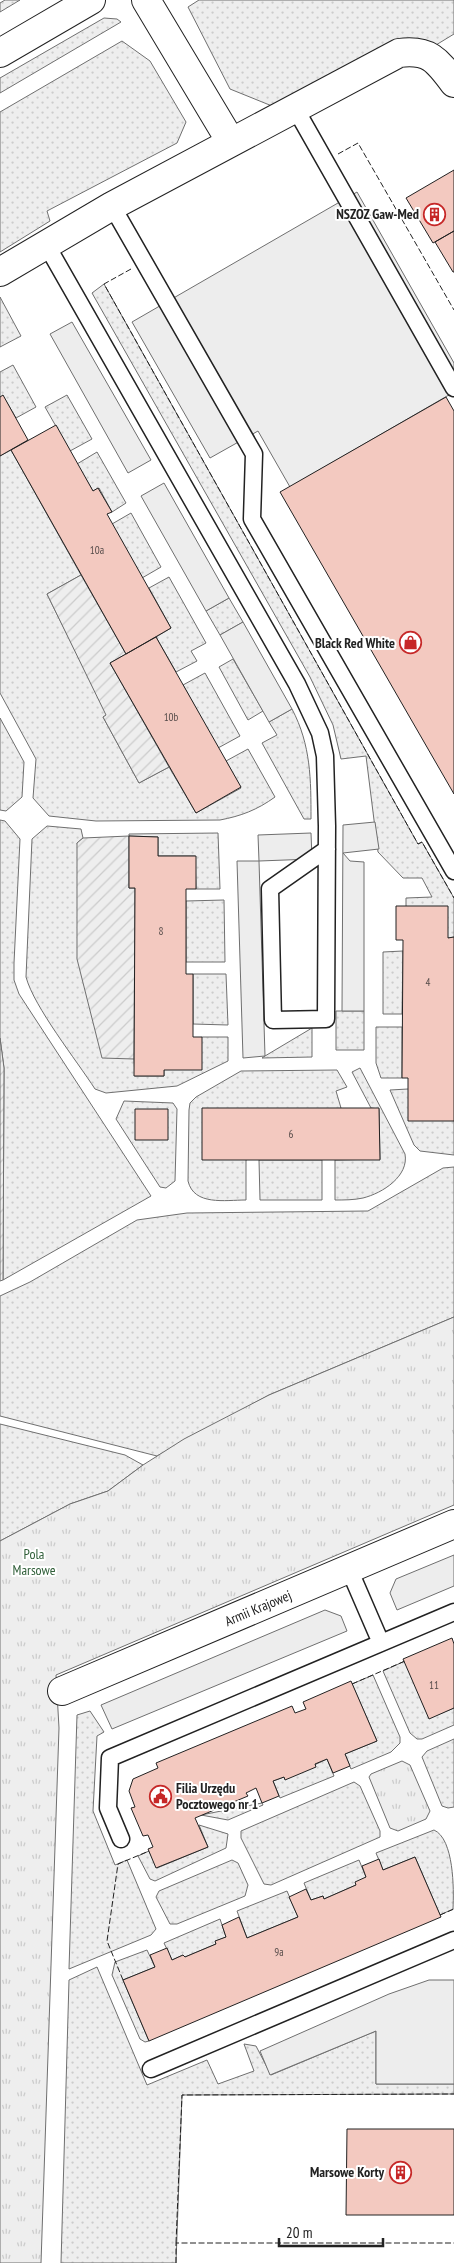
<svg xmlns="http://www.w3.org/2000/svg" width="454" height="2263" viewBox="0 0 454 2263" font-family="'PT Sans Narrow',sans-serif">
	<style>
		.grass { fill: url(#grass-dots); stroke: #6f6f6f }
		.park { fill: url(#park-tufts); stroke: #6f6f6f }
		.garden { fill: url(#garden-furrows); stroke: #6f6f6f }
		.parking { fill: #ededed; stroke: #6f6f6f }
		.building { fill: #f3c9c0; stroke: #222 }
		.lines { fill: none; stroke-linecap: round; stroke-linejoin: round }
		.lane-casing { stroke: #222; stroke-width: 19 }
		.street-casing { stroke: #222; stroke-width: 30 }
		.primary-casing { stroke: #222; stroke-width: 30 }
		.lane { stroke: #fff; stroke-width: 16 }
		.street { stroke: #fff; stroke-width: 28 }
		.primary { stroke: #fff; stroke-width: 28 }
		.fence { stroke: #222; stroke-width: 1; stroke-dasharray: 6 2.5; stroke-linecap: butt }
		.labels { text-anchor: middle; stroke-width: 4; stroke-linejoin: round; paint-order: stroke }
		.number-label { font-size: 11px; fill: #564c4a }
		.poi-label { font-size: 14px; font-weight: bold; fill: #222; stroke: #fff; text-anchor: end }
		.park-label { font-size: 14px; fill: #2f5e38; stroke: #fff }
		.street-label { font-size: 14px; fill: #222; stroke: #fff }
	</style>
	<defs>
		<pattern id="grass-dots" width="8" height="8" patternUnits="userSpaceOnUse" patternTransform="scale(1.25)"><rect width="8" height="8" fill="#eee"/><path d="M2 2h.1M6 6h.1" fill="none" stroke="#ccc" stroke-width="1.8" stroke-linecap="round"/></pattern>
		<pattern id="park-tufts" width="24" height="20" patternUnits="userSpaceOnUse" patternTransform="scale(1.25)"><rect width="24" height="20" fill="#eee"/><path d="M3 7l-1-3M5 7V3M7 7l1-3M15 17l-1-3M17 17v-4M19 17l1-3" fill="none" stroke="#ccc"/></pattern>
		<pattern id="garden-furrows" width="10" height="10" patternUnits="userSpaceOnUse" patternTransform="scale(1.25)"><rect width="10" height="10" fill="#eee"/><path d="M-1 1l2-2M0 10L10 0M9 11l2-2" fill="none" stroke="#ccc"/></pattern>
	</defs>
	<rect width="100%" height="100%" fill="#fff"/>
	<!-- grass -->
	<path class="grass" d="M5,0H20L0,12V3Z
		M199,0H454V34L431,48L277,108L230,89L188,7Z
		M104,18L117,19L121,22L0,93V78Z
		M122,41L150,61L186,122L177,143L47,211L50,221L0,252V112Z
		M104,284L418,844L422,842L454,898V937L448,938L406,906V898L432,897L422,878H403L378,852L366,756L341,759L333,725L310,677L92,293Z
		M0,297L21,336L0,347Z
		M13,365L36,407L16,418L3,396L0,397V372Z
		M67,395L92,439L70,451L45,407Z
		M11,450L81,575L47,594L107,715L103,717L139,783L169,767L196,813L241,788L226,761L248,749L275,797C257,810 241,816 220,820L96,821L49,816L33,798L36,759L0,693V456Z
		M97,452L126,503L112,512L99,488L93,491L77,464Z
		M131,513L161,567L142,578L112,524Z
		M169,577L206,643L191,651L197,661L176,672L156,637L171,628L149,588Z
		M229,598L243,622L220,635L206,611Z
		M233,659L263,711L248,720L219,667Z
		M205,673L240,736L218,748L183,685Z
		M292,709C311,745 311,780 311,819H304L262,743L277,735L269,722Z
		M0,718L24,762L22,797L6,811L0,810Z
		M0,820L5,821L20,839L14,963V980L19,994L151,1196L3,1280L4,1068L0,1038Z
		M47,826L81,829L83,838L77,843L134,1059L135,1076H164V1070L202,1037H228V1061L177,1086L106,1093L95,1089C77,1061 34,1007 26,977L32,839Z
		M218,833L220,889H196L195,856H158V837L129,836V834Z
		M224,900L225,962H186V901Z
		M403,951L402,1014H383V952Z
		M193,974H226L228,1025L193,1024Z
		M336,1011H364V1050H336Z
		M376,1027H402V1078H381L376,1063Z
		M312,1028V1057L262,1058L265,1056Z
		M360,1068L405,1154C409,1176 383,1193 363,1198C354,1200 344,1200 335,1200V1160L380,1159L379,1109L371,1108L352,1072Z
		M337,1070L347,1087L336,1091L341,1108L246,1160V1200C225,1200 194,1206 188,1181L189,1110L190,1103L196,1097L241,1071Z
		M408,1089L454,1121V1155L420,1151L414,1145L390,1090Z
		M124,1101L173,1103L177,1109L175,1181L166,1188L160,1187L116,1119Z
		M259,1160H322V1200H260Z
		M454,1167V1317L269,1395L157,1456L0,1416V1296L30,1282L137,1220L187,1213L368,1211L443,1168Z
		M0,1424L125,1455L143,1465L108,1491L70,1504L0,1541Z
		M405,1661L429,1718L454,1708V1725L422,1739H417L410,1733L383,1671Z
		M373,1675L400,1737V1743L391,1752L351,1769L345,1754L377,1741L352,1684Z
		M90,1711L104,1732L97,1736L93,1811L115,1865L127,1860L156,1929L151,1935L69,1969L77,1715Z
		M454,1739V1807L448,1808L442,1806L422,1757L427,1751Z
		M327,1759L334,1776L280,1798L273,1781L284,1777L285,1779Z
		M354,1782L360,1786L380,1831V1837L271,1885L264,1884L241,1838V1831Z
		M262,1803L263,1805L228,1820L201,1815Z
		M199,1825L228,1834L226,1848L155,1881L150,1879L138,1856L149,1851L157,1868L208,1847Z
		M434,1830C454,1839 454,1889 453,1909L440,1915L415,1857L383,1870L376,1853Z
		M232,1860L238,1863L248,1885L245,1896L177,1924H170L156,1897L159,1891Z
		M359,1860L366,1877L356,1885L324,1899L323,1896L311,1900L304,1883Z
		M287,1891L298,1917L247,1938L237,1911Z
		M220,1919L226,1937L216,1941V1944L185,1957L183,1955L172,1960L164,1943Z
		M147,1950L155,1967L123,1980L149,2041L145,2042L140,2039L112,1975L115,1962Z
		M97,1967L147,2085L207,2060L218,2084L254,2071L244,2044L256,2046L271,2075L376,2031V2084H454V2094L182,2095L176,2263H61L69,1980Z"/>
	<!-- park -->
	<path class="park" d="M454,1317V1505L56,1675L59,1728L41,2263H0V1541L70,1504L108,1491L143,1465L184,1439L269,1395Z
		M402,1761L410,1765L430,1811L426,1819L398,1831L390,1828L369,1777L371,1774Z"/>
	<!-- garden -->
	<path class="garden" d="M81,575L126,654L110,663L169,767L139,783L103,717L106,715L47,594Z
		M129,836V888H135L134,1059L102,1058L77,959V843L83,838Z
		M0,1038L4,1068L3,1280L0,1281Z"/>
	<!-- parking -->
	<path class="parking" d="M357,192L454,363V392L290,487L258,431L210,458L132,322Z
		M72,322L151,460L128,473L50,334Z
		M164,483L229,598L206,611L141,496Z
		M243,622L292,709L269,722L220,635Z
		M375,822L379,849L343,853L350,861L364,862V1011H342L343,825Z
		M311,833L312,859L259,861L265,1056L243,1058L237,861H259L258,835Z
		M454,1555V1586L397,1610L390,1593L396,1579Z
		M325,1610L341,1616L347,1631L112,1729L101,1705Z
		M429,1980H454V2084H376V2031L270,2075L260,2051L389,1994Z"/>
	<!-- building -->
	<path class="building" d="M454,170V231L433,243L406,198Z
		M454,231V272H453L435,242Z
		M3,395L28,440L0,456V397Z
		M446,397L454,411V794L280,492Z
		M56,425L93,491L98,488L112,512L107,514L171,628L126,654L11,450Z
		M156,637L241,787L196,813L110,663Z
		M129,836L158,837V856H196V889H186V974H193V1037H202V1070H164V1076H134L135,888H129Z
		M396,906H448V938L454,937V1121H408V1078H402L403,940H396Z
		M202,1108H379L380,1160H202Z
		M135,1109H168V1140H135Z
		M452,1638L454,1644V1708L429,1719L403,1659Z
		M351,1681L377,1741L345,1754L350,1766L333,1773L327,1759L315,1764L316,1767L285,1780L284,1777L273,1781L279,1796L262,1803L256,1788L246,1793L248,1796L195,1818L208,1847L156,1868L148,1849L153,1847L148,1835L143,1836L131,1808L135,1807L129,1791L133,1779L158,1768L156,1763L292,1706L295,1713L306,1709L303,1702Z
		M415,1857L441,1917L149,2041L123,1980L155,1967L150,1955L167,1948L172,1960L183,1955L185,1957L216,1944L215,1941L226,1937L222,1925L239,1917L247,1938L298,1917L289,1897L306,1889L311,1900L323,1896L324,1899L356,1885L355,1882L366,1877L362,1866L379,1859L383,1870Z
		M347,2129H454V2215H346Z"/>
	<g class="lines">
		<defs>
			<path id="lane" d="M295,108L454,388
				M112,206L254,454L252,519L454,871
				M46,244L297,684L320,733L325,756L327,826L326,1019L273,1020L270,889L327,849
				M349,1569L381,1643
				M121,1839L108,1808L110,1758L454,1612
				M151,2069L454,1940"/>
			<path id="street" d="M146,0L231,142
				M0,272L112,206L399,53C429,49 437,60 454,83
				M62,1691L454,1524"/>
			<path id="primary" d="M0,53L91,0"/>
		</defs>
		<!-- lane casing -->
		<use href="#lane" class="lane-casing"/>
		<!-- street casing -->
		<use href="#street" class="street-casing"/>
		<!-- primary casing -->
		<use href="#primary" class="primary-casing"/>
		<!-- lane -->
		<use href="#lane" class="lane"/>
		<!-- street -->
		<use href="#street" class="street"/>
		<!-- primary -->
		<use href="#primary" class="primary"/>
		<!-- fence -->
		<path class="fence" d="M338,154L358,143L454,310
			M131,269L104,284L418,844L422,842L454,898
			M352,1684L405,1661
			M440,1915L454,1909
			M123,1980L107,1941L118,1864L149,1851
			M176,2243L182,2095L454,2094
			M176,2263V2243H454"/>
	</g>
	<!-- icons -->
	<defs>
		<symbol id="building-ring" viewBox="-11 -11 22 22"><circle r="9.5" fill="#fff" stroke="#c62828" stroke-width="1.5"/><path d="M-4-6H4V6H1V3H-1V6H-4ZM-2.5-4.3h1.7v1.8h-1.7ZM.8-4.3h1.7v1.8H.8ZM-2.5-1h1.7V.8h-1.7ZM.8-1h1.7V.8H.8Z" fill="#c62828"/></symbol>
		<symbol id="shop-ring" viewBox="-11 -11 22 22"><circle r="9.5" fill="#fff" stroke="#c62828" stroke-width="1.5"/><path d="M-5-2.5h2.3a2.7 3.5 0 0 1 5.4 0H5L5.5 6h-11ZM-1.5-2.5h3a1.5 2.3 0 0 0-3 0Z" fill="#c62828"/></symbol>
		<symbol id="civic-ring" viewBox="-11 -11 22 22"><circle r="9.5" fill="#fff" stroke="#c62828" stroke-width="1.5"/><path d="M-.6-6.5H3V-4.5H.6V-3L4-1V1h2V6H-6V1h2V-1L-.6-3ZM-1.2 2.5V6h2.4V2.5Z" fill="#c62828"/></symbol>
	</defs>
	<g fill-rule="evenodd">
		<use href="#building-ring" x="422" y="202" width="25" height="25"/>
		<use href="#shop-ring" x="398" y="630" width="25" height="25"/>
		<use href="#civic-ring" x="148" y="1784" width="25" height="25"/>
		<use href="#building-ring" x="388" y="2160" width="25" height="25"/>
	</g>
	<g class="labels">
		<!-- number labels -->
		<g class="number-label">
			<text x="97" y="554">10a</text>
			<text x="171" y="721">10b</text>
			<text x="161" y="935">8</text>
			<text x="428" y="986">4</text>
			<text x="291" y="1138">6</text>
			<text x="434" y="1689">11</text>
			<text x="279" y="1956">9a</text>
		</g>
		<!-- poi labels -->
		<g class="poi-label">
			<text x="419" y="219">NSZOZ Gaw-Med</text>
			<text x="395" y="648">Black Red White</text>
			<text x="176" y="1793" text-anchor="start">Filia Urzędu<tspan x="176" dy="16">Pocztowego nr 1</tspan></text>
			<text x="384" y="2177">Marsowe Korty</text>
		</g>
		<!-- park labels -->
		<g class="park-label">
			<text x="34" y="1559">Pola<tspan x="34" dy="16">Marsowe</tspan></text>
		</g>
		<!-- street labels -->
		<g class="street-label">
			<text transform="translate(258 1608) rotate(-23)" y="5">Armii Krajowej</text>
		</g>
	</g>
	<!-- scale -->
	<path d="M279 2238v8h104v-8" fill="none" stroke="#222222" stroke-width="2.5"/>
	<text x="286" y="2238" font-size="15" fill="#222222" stroke="#ffffff" stroke-width="4" paint-order="stroke">20 m</text>
</svg>
